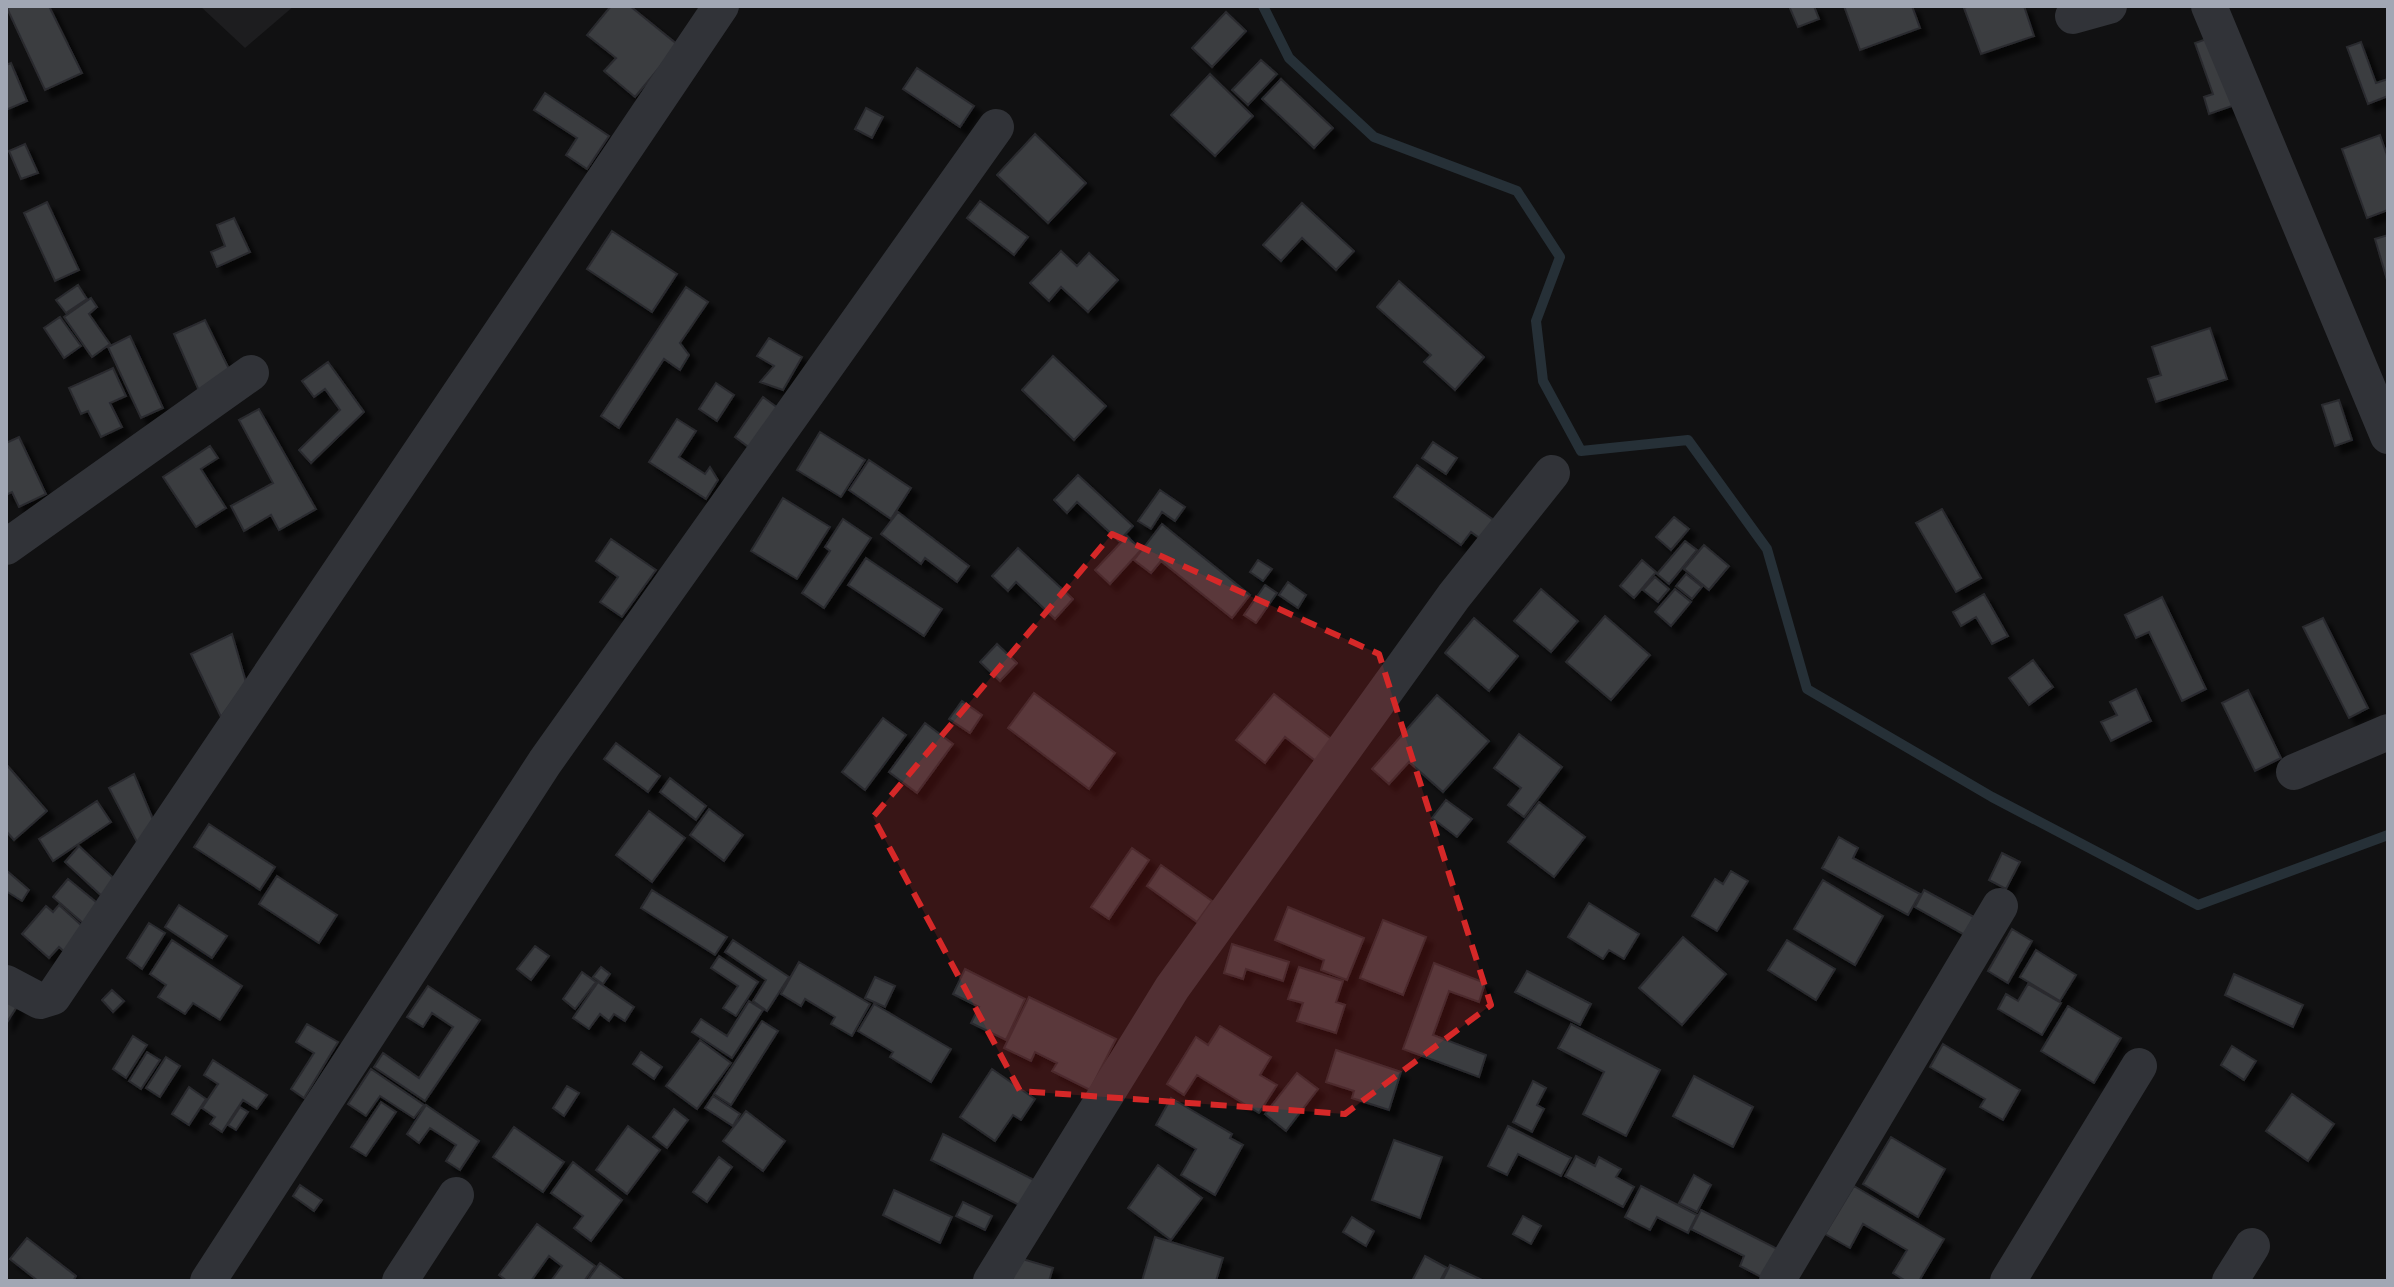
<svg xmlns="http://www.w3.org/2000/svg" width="2394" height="1287" viewBox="0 0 2394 1287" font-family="'Exo 2',sans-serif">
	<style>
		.built { fill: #1d1d1f }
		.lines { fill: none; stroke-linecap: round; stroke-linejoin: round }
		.stream { stroke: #263037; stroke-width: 10 }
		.building { fill: #3a3c40; stroke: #2a2b2f; stroke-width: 2; filter: url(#shadow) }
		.minor { stroke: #313338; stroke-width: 36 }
		.marked { fill: #d62828; fill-opacity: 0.2; stroke: #d62828; stroke-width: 6; stroke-dasharray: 16 10; stroke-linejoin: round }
	</style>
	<defs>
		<filter id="shadow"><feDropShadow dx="7" dy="7" stdDeviation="2" flood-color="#0009"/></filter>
	</defs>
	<rect width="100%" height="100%" fill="#111112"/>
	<!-- built -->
	<path class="built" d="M200,6H294L245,48Z"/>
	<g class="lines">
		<!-- stream -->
		<path class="stream" d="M1263,6L1289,58L1374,137L1517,191L1560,257L1536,321L1543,381L1581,451L1688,440L1767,549L1807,689L1992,797L2198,905L2388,835"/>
	</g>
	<!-- building -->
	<path class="building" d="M6,6H49L82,73L45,90Z
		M611,6H630L678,45L635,97L604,71L616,58L587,35Z
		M1789,6H1814L1819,19L1798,27Z
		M1844,6H1912L1920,28L1860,50Z
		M1969,6H2024L2034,36L1981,54L1964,8Z
		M1226,12L1246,31L1212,67L1192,48Z
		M2215,36L2238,104L2209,114L2204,97L2213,94L2195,43Z
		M2361,42L2376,83L2388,79V96L2368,104L2347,47Z
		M1261,60L1277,74L1248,105L1232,90Z
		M11,63L27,101L6,110V65Z
		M917,68L974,106L960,127L903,89Z
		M1210,74L1253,116L1215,156L1171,115Z
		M1281,79L1333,128L1314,148L1262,99Z
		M545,93L609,136L587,169L566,155L577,138L534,110Z
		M866,108L883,117L872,138L855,129Z
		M1035,134L1086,183L1048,223L997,175Z
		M2380,135L2388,158V210L2367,218L2342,149Z
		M25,144L38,173L21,179L9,151Z
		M980,201L1028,237L1014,255L967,218Z
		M47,202L79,270L55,281L24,213Z
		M1302,203L1354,251L1336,270L1302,238L1281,261L1263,245Z
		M234,218L250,252L217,267L211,252L225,246L217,225Z
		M612,231L677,274L652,312L587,269Z
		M2388,235V280H2387L2375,239Z
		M1061,251L1077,266L1089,253L1118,280L1088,312L1061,287L1049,301L1030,283Z
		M1399,281L1484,357L1455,390L1424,362L1431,355L1377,307Z
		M78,285L87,299L66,313L56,300Z
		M686,287L708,302L680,343L689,355L680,370L664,359L619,428L601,416Z
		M91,298L97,307L89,314L110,344L92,357L64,317Z
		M60,317L81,346L64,358L44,328Z
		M205,320L232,375L199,391L174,334Z
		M2210,328L2227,379L2156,402L2148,379L2161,375L2152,347Z
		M130,336L163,408L141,418L108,347Z
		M769,338L802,357L783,390L760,382L774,366L757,356Z
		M1053,356L1106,406L1074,440L1022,390Z
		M328,362L364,412L311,463L299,450L340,410L325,389L314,397L302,381Z
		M113,368L126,396L110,403L122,427L101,437L88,411L81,414L69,388Z
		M716,383L734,395L717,421L699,409Z
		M763,397L782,411L754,451L735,437Z
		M2339,400L2352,440L2335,446L2322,405Z
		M259,409L316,509L279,530L271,515L244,531L231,506L273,483L239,420Z
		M677,419L696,431L679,457L705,474L710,467L718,480L706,499L649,462Z
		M820,432L865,460L841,497L797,470Z
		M19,437L46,494L19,507L12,492L6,495V443Z
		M1433,442L1457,458L1446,474L1422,458Z
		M210,446L218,458L201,469L226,508L196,527L163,477Z
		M869,460L911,488L891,519L849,490Z
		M1417,465L1502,526L1489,545L1471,532L1461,545L1394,497Z
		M1078,475L1133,526L1119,541L1077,502L1067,513L1054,500Z
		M1160,490L1185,507L1175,521L1162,512L1151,529L1138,521Z
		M783,498L830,527L797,579L751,551Z
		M1942,509L1981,578L1956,592L1916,523Z
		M898,512L969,566L957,582L925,558L921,564L881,534Z
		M1674,517L1689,529L1671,550L1656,537Z
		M843,519L871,538L824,608L802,593L830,551L825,547Z
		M1162,524L1250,595L1232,618L1161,561L1151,573L1134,560Z
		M1127,536L1141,550L1110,584L1095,570Z
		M611,539L656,570L622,617L600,602L618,577L596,561Z
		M1685,541L1697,550L1669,584L1657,574Z
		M1704,545L1729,566L1709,590L1684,569Z
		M1018,548L1073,599L1055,619L1016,582L1008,591L992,576Z
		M866,558L942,609L924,636L848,585Z
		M1258,560L1272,569L1263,581L1250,572Z
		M1642,560L1656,572L1634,598L1620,586Z
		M1686,574L1702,587L1692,599L1676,586Z
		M1655,577L1669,589L1658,602L1643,590Z
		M1288,582L1306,595L1298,608L1279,595Z
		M1265,585L1277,593L1256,623L1244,615Z
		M1541,589L1578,621L1551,652L1514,621Z
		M1675,589L1691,602L1671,626L1655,612Z
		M1984,594L2008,636L1992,644L1976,617L1961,626L1953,612Z
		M2162,597L2206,689L2182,701L2149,632L2136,638L2125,615Z
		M1605,616L1650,655L1611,700L1566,662Z
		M1474,618L1518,656L1489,691L1445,653Z
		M2323,618L2368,708L2349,718L2303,627Z
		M232,634L246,682L221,717L191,654Z
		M997,644L1017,663L1000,681L980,662Z
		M2033,660L2053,687L2029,705L2009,678Z
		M2136,689L2151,721L2111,741L2101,722L2117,715L2110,702Z
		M2248,690L2281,758L2255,771L2222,703Z
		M1034,693L1115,753L1089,789L1008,728Z
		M1274,694L1339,745L1322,766L1285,737L1265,763L1236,740Z
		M1437,695L1489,741L1443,792L1409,762L1389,784L1372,769Z
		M962,701L982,715L970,733L949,719Z
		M883,718L906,735L865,790L842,772Z
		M925,723L953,744L917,793L889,772Z
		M1519,734L1562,767L1524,817L1508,805L1521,788L1494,768Z
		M616,743L660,776L648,792L604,759Z
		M6,764L47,811L14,840L6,831Z
		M134,774L155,824L138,844L109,788Z
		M670,778L706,806L696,820L660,792Z
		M1446,800L1472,819L1457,837L1432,818Z
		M97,801L111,822L53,861L39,839Z
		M1539,802L1585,837L1554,877L1508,842Z
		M709,809L743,835L724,861L690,835Z
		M649,811L685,838L652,882L616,855Z
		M209,824L275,867L260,890L194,847Z
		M1839,837L1858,848L1853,858L1920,894L1908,915L1822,868Z
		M79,846L121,885L106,900L65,862Z
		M1132,848L1149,860L1109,919L1091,907Z
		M2002,853L2020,862L2006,889L1989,880Z
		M1161,865L1212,901L1197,922L1147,886Z
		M6,870L29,890L22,901L6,891Z
		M1731,871L1748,881L1717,931L1692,916L1715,879L1723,884Z
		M277,876L337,915L319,943L259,904Z
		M68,879L107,911L91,930L53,897Z
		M1823,880L1883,916L1855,965L1794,929Z
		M652,890L727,937L715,955L641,908Z
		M1924,890L1974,917L1965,935L1915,907Z
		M1589,903L1639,934L1624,959L1609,950L1603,959L1568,937Z
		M59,905L92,935L71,958L59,947L49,958L22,934L46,906L53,912Z
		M179,905L227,936L212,958L165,927Z
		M1288,907L1364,938L1347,980L1321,970L1324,960L1275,940Z
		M1383,920L1426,937L1403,995L1360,978Z
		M149,923L165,933L142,969L127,958Z
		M2012,929L2032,941L2008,983L1988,971Z
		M1683,937L1726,974L1682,1025L1639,988Z
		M172,940L242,986L220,1020L193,1003L185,1014L158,997L166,985L150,974Z
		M733,940L789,977L767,1011L753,1001L766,980L725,952Z
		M1787,940L1835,969L1816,1000L1768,970Z
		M1232,944L1289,962L1283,981L1246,969L1243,979L1224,973Z
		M535,946L549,956L531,980L517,969Z
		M2036,950L2076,975L2060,1001L2020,977Z
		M719,956L758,982L736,1016L723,1008L738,986L711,968Z
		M799,962L870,1004L852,1036L831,1024L835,1017L805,999L801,1006L781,994Z
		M1434,963L1485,983L1479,1002L1449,991L1433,1035L1486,1055L1479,1077L1403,1049Z
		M601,967L610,974L603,984L593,977Z
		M1299,967L1343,981L1336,1002L1345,1005L1336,1033L1297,1021L1303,1003L1288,999Z
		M965,969L1025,999L1006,1040L971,1023L979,1007L953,994Z
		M1527,971L1591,1004L1580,1025L1515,992Z
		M582,972L596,982L575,1009L563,999Z
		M2234,974L2303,1005L2293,1027L2225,995Z
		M875,977L895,986L885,1007L865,998Z
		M598,982L634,1007L625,1021L614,1014L609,1021L600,1014L589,1029L573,1018Z
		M2028,984L2061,1003L2042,1035L1998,1009L2006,994L2018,1001Z
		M428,986L480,1020L425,1101L374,1067L383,1053L419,1078L453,1027L432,1013L423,1027L407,1017Z
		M112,990L124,1001L113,1012L102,1000Z
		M6,997L18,1005L6,1024Z
		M1029,997L1116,1039L1090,1090L1052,1071L1057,1063L1035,1052L1031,1061L1004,1048Z
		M749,1001L763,1010L732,1058L692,1032L701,1019L727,1036Z
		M874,1004L951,1049L931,1082L890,1057L893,1052L858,1031Z
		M2068,1006L2121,1038L2094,1083L2041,1051Z
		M762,1021L778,1031L731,1105L714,1094Z
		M307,1024L338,1042L304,1098L291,1089L314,1053L296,1042Z
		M1571,1024L1660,1070L1626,1136L1583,1114L1604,1072L1558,1048Z
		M1220,1026L1271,1057L1260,1075L1277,1085L1259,1113L1197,1075L1184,1095L1167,1084L1196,1037L1208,1045Z
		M133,1036L147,1045L126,1078L113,1069Z
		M700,1040L731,1063L697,1109L666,1086Z
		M1943,1044L2020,1090L2003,1120L1980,1107L1985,1099L1930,1067Z
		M2232,1046L2256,1061L2244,1080L2221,1065Z
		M1336,1050L1401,1072L1389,1110L1352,1098L1354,1091L1326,1082Z
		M147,1052L160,1060L141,1089L129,1081Z
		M641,1052L662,1067L654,1079L633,1064Z
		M166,1057L180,1066L160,1097L146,1088Z
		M213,1060L267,1095L257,1109L243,1100L222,1132L210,1124L215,1117L202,1108L218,1084L204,1075Z
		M371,1069L424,1105L414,1118L380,1096L366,1116L348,1104Z
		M992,1069L1035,1099L1021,1120L1013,1115L995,1141L960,1117Z
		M1297,1073L1318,1089L1286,1131L1265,1114Z
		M1694,1076L1753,1107L1733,1147L1673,1116Z
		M1533,1081L1546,1088L1537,1105L1544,1109L1532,1132L1513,1122Z
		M567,1086L579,1093L564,1116L553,1108Z
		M189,1087L206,1099L189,1125L172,1114Z
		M2292,1094L2334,1124L2308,1161L2266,1131Z
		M713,1096L740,1114L733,1126L705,1108Z
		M1171,1098L1232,1134L1230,1138L1243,1145L1215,1195L1181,1175L1196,1149L1156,1125Z
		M381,1102L396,1112L366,1156L351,1147Z
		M426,1105L479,1141L460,1170L446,1161L456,1145L430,1128L419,1143L407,1134Z
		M240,1107L248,1112L236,1130L228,1125Z
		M674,1109L688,1120L667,1148L653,1137Z
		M746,1111L785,1141L763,1171L723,1141Z
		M628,1126L660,1150L627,1194L596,1170Z
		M1508,1126L1571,1158L1561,1176L1518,1154L1507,1175L1488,1166Z
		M514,1127L564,1162L543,1192L493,1157Z
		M943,1134L1038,1182L1025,1208L931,1160Z
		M1891,1137L1945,1169L1918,1217L1863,1184Z
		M1394,1140L1442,1157L1420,1218L1372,1200Z
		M1576,1156L1595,1166L1599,1157L1621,1169L1616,1177L1634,1187L1623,1207L1565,1176Z
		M719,1157L732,1167L707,1202L693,1192Z
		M573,1162L622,1200L591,1241L574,1228L583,1216L551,1193Z
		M1158,1165L1202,1198L1171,1240L1128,1208Z
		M1694,1175L1711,1185L1697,1212L1679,1203Z
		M300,1185L322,1200L314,1211L293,1196Z
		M1641,1186L1697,1215L1688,1233L1657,1217L1650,1230L1625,1217Z
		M1854,1186L1944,1239L1919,1281H1906L1893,1273L1907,1250L1863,1224L1850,1248L1825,1234Z
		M894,1190L952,1217L940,1243L883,1215Z
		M963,1202L992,1216L985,1230L956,1216Z
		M1701,1210L1785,1253L1769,1281L1740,1266L1744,1256L1691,1229Z
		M1523,1216L1541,1226L1531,1244L1513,1234Z
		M1352,1217L1374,1231L1366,1246L1343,1232Z
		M537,1224L595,1266L584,1281H551L562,1266L549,1256L531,1281H507L499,1275Z
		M1155,1237L1223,1258L1216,1281H1142Z
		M27,1238L76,1276L73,1281H38L10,1259Z
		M1425,1256L1447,1268L1440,1281H1412Z
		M1019,1258L1053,1268L1049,1281H1012Z
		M600,1263L625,1281H587Z
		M1450,1265L1484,1281H1442Z"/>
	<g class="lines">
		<!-- minor -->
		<path class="minor" d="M2209,6L2388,436
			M2073,16L2109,6
			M6,547L251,373
			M2294,772L2388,732
			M6,983L40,1001L53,997L721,6
			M208,1281L545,762L996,127
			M400,1281L456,1195
			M991,1281L1172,988L1454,596L1552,473
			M1777,1281L2000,906
			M2008,1281L2139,1066
			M2230,1281L2252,1246"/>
	</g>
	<!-- marked area -->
	<path class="marked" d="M1112,534L1379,654L1491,1005L1345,1114L1020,1091L873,817Z"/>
	<!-- border -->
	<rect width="2394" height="1287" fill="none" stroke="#a1a7b4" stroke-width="16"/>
</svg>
